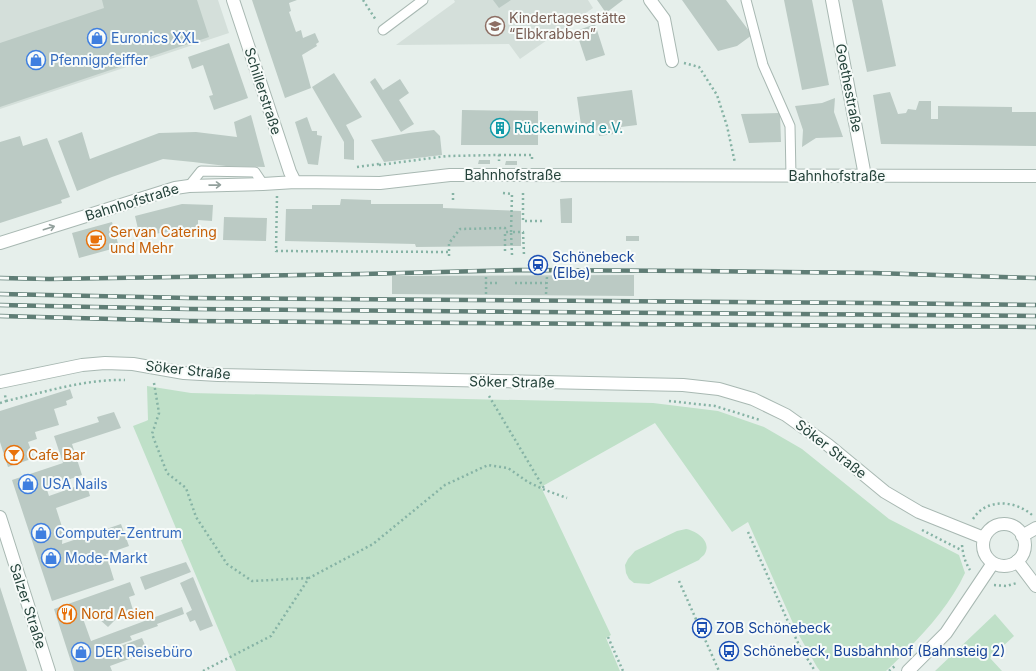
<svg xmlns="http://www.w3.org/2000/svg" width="1036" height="671" viewBox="0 0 1036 671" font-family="Inter,sans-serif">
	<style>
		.built { fill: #d4dfda }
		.green { fill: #bfe0c8 }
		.building { fill: #bbcac4 }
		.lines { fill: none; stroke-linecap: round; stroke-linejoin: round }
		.service-casing { stroke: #a8b8b2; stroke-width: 11 }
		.minor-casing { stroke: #a8b8b2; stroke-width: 14 }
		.tertiary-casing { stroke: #a8b8b2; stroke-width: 14 }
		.path { stroke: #86b3a5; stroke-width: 2.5; stroke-dasharray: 2 3; stroke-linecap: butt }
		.service { stroke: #fff; stroke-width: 9 }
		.minor { stroke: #fff; stroke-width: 12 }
		.tertiary { stroke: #fff; stroke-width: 12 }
		.rail-casing { stroke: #5f7d75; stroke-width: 4.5 }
		.rail { stroke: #f7fbf9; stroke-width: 3; stroke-dasharray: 9; stroke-linecap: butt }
		.oneway { stroke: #92a09c }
		.labels { text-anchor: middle; stroke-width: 4; stroke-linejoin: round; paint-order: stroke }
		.education-label { font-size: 14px; fill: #785e54; stroke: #f7fbf9; text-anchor: start }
		.shop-label { font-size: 14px; fill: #366cbe; stroke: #f7fbf9; text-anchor: start }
		.street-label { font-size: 14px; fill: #24423a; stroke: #f7fbf9 }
		.culture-label { font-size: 14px; fill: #0d838f; stroke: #f7fbf9; text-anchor: start }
		.food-label { font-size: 14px; fill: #c56008; stroke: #f7fbf9; text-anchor: start }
		.transit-label { font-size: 14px; fill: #164399; stroke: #f7fbf9; text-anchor: start }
	</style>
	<rect width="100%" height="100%" fill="#e6efeb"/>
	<!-- built -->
	<path class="built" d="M0,0H218L229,33L0,109Z
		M454,0H588L593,8L520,59L509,44L396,45L455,2Z"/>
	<!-- green -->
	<path class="green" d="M147,386L191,393L653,403L718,411L764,427L802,449L889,519L959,555L965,573C952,601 930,627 908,649C901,656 894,664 886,671H820L817,667L796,630L748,522L732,532L655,423L541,487L611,635L606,638L620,671H236L133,426L146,421L148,420Z
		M686,529C697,531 713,542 704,555C702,557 700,558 699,560L649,584L634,583L629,579L626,573L625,565L628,559L635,551L677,531Z
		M995,614L1014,636L990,658L1002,671H935Z"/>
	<!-- building -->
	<path class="building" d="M102,0H197L209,37L0,107V43L104,8Z
		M252,0H297L289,3L291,11L289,12L296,32L301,30L303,38L315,33L319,42L316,44L317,46L302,55L311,88L285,98Z
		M493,0H511L499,8Z
		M597,0H623L606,13Z
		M682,0H726L752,35L737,46L718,51Z
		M784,0H812L829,85L802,90Z
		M852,0H882L896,66L867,72Z
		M595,24L605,55L586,61L576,31Z
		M229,43L248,98L214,110L209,96L213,95L203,65L192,69L188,57Z
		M334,73L362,117L346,125L354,140V160L344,159V142L312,87Z
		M375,78L383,90L400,79L409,93L399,100L414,124L401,132L370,82Z
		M632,90L637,125L621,127V133L599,136L598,130L582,132L577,97Z
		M890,92L898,114L906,113L908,109L916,110L919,101H931V119H938V106L1012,107V112H1036V146L881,144L873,95Z
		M835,98L834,112L843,137L816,138L802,147L803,130L795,106L822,103Z
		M462,110L538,111V145H461Z
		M780,113L781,142L749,143L741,114Z
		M251,115L265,167L226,166L193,162L163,159L112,177L77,191L58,141L82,132L90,159L159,133L196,132L237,137L234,122Z
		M307,117L312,131H317V135L322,136L318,165L308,164L295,122Z
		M434,130L440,136L442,155L384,162L371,140L409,133Z
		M20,136L23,146L47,138L70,197L61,200L62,203L0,223V142Z
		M479,160H490V164H478Z
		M506,161H517V165H505Z
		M572,198V223H561L560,199Z
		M341,199L371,200V204H443V208L521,211V246L416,247L415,244L285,241L286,209H312V205H340Z
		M182,204L213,205L212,221L198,220V228L146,235L144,228L138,229L135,216Z
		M224,217L267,218L266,241L223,240Z
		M112,222L119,247L79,258L72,233Z
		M626,236H639V241H626Z
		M634,275V296L392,294V276Z
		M70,389L73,398L66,401L67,405L54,409L59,425L35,432L37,439L28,442L34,458L8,467L0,442V411Z
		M114,412L121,428L72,444L82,475L46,487L49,496L86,483L90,496L56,508L63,530L62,544L121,524L129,546L106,554L114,580L52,601L12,480L63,463L54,436L99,422L97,417Z
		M186,562L191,572L145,590L140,577Z
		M193,577L213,626L200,631L195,620L190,622L186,613L192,610L180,583Z
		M130,582L135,595L129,597L133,610L121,614L108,627L90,611L81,613L91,641L182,607L184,614L157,624L158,626L130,636L132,640L111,647L110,644L94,650L96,655L142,638L148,652L110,666L112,671H74L54,609Z
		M0,587L27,671H0Z"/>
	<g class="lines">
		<defs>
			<path id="service" d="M746,0L763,65L790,126L791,176
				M383,30L423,0
				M189,186L201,171L255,172L263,184"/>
			<path id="minor" d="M233,0L290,172L295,182
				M650,0L664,19L672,61
				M832,0L865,176
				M0,243L175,188L189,186L263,184L295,182L380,183L450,175L1036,176
				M1017,561L1036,586"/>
			<path id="tertiary" d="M0,382L82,365L105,363L133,364L184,373L218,375L683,385L719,389L753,399L786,415L828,445L885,492L919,512L984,538
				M0,517L49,671
				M983 545a21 21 0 1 1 42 0a21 21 0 1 1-42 0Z
				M1022,536L1036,528
				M908,671L946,633L993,563"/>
		</defs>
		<!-- service casing -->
		<use href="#service" class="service-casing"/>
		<!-- minor casing -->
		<use href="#minor" class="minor-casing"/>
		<!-- tertiary casing -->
		<use href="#tertiary" class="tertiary-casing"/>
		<!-- path -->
		<path class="path" d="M363,0L376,20
			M684,63L699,67L717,95L727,126L735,163
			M499,155H532V162
			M379,165L447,156L499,155V161
			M357,167L379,164
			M453,193V200
			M503,193L512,194L511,232H505V252
			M523,193V221H545
			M277,196L276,251L449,252
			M512,255L511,232H523L524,255
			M449,256V243L460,229L505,228V232
			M485,283H497
			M515,283H546
			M486,294V276
			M546,294L547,276
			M154,383L159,413L152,434L167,473L186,488L196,517L227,564L252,581L309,578
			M489,396L545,490
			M6,401C45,392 85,379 125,380
			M669,401L715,406L760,420
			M0,403L6,401L5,395
			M973,519C986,498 1015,500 1032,515
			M922,530L963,551
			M748,532L790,626L800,647L815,671
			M962,545C963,555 965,562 970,570
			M679,581L719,671
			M994,585L1006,586L1017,583
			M608,637L623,671
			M203,671L271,636L309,578L373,544L445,485L488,465L508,468L528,482L545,490L567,498
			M889,671L895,666"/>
		<!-- service -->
		<use href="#service" class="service"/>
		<!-- minor -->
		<use href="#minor" class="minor"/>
		<!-- tertiary -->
		<use href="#tertiary" class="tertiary"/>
		<defs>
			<path id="rail" d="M0,278L49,279L363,274L521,270L697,271L873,273L1036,278
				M0,294L189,298L872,303L1036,305
				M0,305L189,309L1036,316
				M0,316L189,321L1036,327"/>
		</defs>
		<!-- rail casing -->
		<use href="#rail" class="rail-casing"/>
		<!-- rail -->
		<use href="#rail" class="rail"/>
	</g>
	<!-- one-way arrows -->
	<defs><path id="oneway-shaft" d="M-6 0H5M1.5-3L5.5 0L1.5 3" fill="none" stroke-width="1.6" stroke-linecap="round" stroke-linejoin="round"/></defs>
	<g class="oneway">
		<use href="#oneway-shaft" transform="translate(215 185) rotate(-1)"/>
		<use href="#oneway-shaft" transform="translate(49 228) rotate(-18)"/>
	</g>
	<!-- icons -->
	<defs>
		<symbol id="school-ring" viewBox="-11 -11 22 22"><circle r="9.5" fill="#f7fbf9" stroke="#8d6e63" stroke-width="1.5"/><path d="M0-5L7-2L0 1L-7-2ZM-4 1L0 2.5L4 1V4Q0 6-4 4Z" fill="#8d6e63"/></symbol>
		<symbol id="shop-ring" viewBox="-11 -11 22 22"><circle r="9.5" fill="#f7fbf9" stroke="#3f7fe0" stroke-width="1.5"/><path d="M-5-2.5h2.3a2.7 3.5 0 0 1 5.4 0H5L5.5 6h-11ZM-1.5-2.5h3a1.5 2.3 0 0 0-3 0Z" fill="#3f7fe0"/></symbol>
		<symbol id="building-ring" viewBox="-11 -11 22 22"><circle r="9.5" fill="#f7fbf9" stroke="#0f9aa8" stroke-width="1.5"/><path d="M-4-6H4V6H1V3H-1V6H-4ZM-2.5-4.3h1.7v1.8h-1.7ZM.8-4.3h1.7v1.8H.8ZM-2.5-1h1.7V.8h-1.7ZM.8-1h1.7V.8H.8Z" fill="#0f9aa8"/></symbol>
		<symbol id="cafe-ring" viewBox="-11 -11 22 22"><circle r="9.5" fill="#f7fbf9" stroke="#e8710a" stroke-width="1.5"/><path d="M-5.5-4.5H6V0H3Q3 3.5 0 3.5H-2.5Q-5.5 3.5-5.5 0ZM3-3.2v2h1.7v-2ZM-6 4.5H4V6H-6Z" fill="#e8710a"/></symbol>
		<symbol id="station-ring" viewBox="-11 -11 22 22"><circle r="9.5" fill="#f7fbf9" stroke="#1a4fb4" stroke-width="1.5"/><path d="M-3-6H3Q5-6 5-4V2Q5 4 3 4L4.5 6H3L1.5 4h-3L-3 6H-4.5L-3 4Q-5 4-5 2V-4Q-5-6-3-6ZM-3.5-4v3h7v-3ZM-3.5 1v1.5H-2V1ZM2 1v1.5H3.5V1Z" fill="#1a4fb4"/></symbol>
		<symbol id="bar-ring" viewBox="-11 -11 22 22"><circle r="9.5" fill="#f7fbf9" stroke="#e8710a" stroke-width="1.5"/><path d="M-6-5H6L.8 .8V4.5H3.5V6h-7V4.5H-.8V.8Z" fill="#e8710a"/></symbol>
		<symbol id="restaurant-ring" viewBox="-11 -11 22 22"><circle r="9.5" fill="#f7fbf9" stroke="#e8710a" stroke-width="1.5"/><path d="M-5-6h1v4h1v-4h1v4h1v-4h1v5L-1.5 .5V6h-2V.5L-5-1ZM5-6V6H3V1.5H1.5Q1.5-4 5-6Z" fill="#e8710a"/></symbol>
		<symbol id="bus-ring" viewBox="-11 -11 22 22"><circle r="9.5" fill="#f7fbf9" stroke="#1a4fb4" stroke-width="1.5"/><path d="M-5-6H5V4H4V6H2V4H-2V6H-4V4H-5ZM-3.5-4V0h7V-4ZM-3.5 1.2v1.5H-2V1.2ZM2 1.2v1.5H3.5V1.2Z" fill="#1a4fb4"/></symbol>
	</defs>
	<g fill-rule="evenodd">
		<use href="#school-ring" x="484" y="15" width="22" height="22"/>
		<use href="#shop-ring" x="86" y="27" width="22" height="22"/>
		<use href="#shop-ring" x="25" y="49" width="22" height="22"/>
		<use href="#building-ring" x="489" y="117" width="22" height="22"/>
		<use href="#cafe-ring" x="85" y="229" width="22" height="22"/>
		<use href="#station-ring" x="527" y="254" width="22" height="22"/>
		<use href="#bar-ring" x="3" y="444" width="22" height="22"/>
		<use href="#shop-ring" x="17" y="473" width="22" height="22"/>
		<use href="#shop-ring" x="30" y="522" width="22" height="22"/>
		<use href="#shop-ring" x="40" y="547" width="22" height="22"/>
		<use href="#restaurant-ring" x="56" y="603" width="22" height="22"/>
		<use href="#bus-ring" x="691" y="617" width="22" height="22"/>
		<use href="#bus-ring" x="718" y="640" width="22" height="22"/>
		<use href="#shop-ring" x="70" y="641" width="22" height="22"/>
	</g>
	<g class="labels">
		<!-- education labels -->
		<g class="education-label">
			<text x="509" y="23">Kindertagesstätte<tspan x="509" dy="16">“Elbkrabben”</tspan></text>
		</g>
		<!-- shop labels -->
		<g class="shop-label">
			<text x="111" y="43">Euronics XXL</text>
			<text x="50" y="65">Pfennigpfeiffer</text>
			<text x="42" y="489">USA Nails</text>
			<text x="55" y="538">Computer-Zentrum</text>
			<text x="65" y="563">Mode-Markt</text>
			<text x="95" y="657">DER Reisebüro</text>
		</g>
		<!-- street labels -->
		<g class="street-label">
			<text transform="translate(849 88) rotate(79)" y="5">Goethestraße</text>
			<text transform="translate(263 91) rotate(72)" y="5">Schillerstraße</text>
			<text x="513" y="180">Bahnhofstraße</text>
			<text x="837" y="181">Bahnhofstraße</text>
			<text transform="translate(132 202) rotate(-17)" y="5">Bahnhofstraße</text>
			<text transform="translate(188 370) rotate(6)" y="5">Söker Straße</text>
			<text transform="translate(512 382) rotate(1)" y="5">Söker Straße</text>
			<text transform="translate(831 449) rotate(38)" y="5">Söker Straße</text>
			<text transform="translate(28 606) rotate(72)" y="5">Salzer Straße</text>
		</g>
		<!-- culture labels -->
		<g class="culture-label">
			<text x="514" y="133">Rückenwind e.V.</text>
		</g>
		<!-- food labels -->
		<g class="food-label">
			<text x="110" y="237">Servan Catering<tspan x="110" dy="16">und Mehr</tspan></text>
			<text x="28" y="460">Cafe Bar</text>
			<text x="81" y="619">Nord Asien</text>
		</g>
		<!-- transit labels -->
		<g class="transit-label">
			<text x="552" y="262">Schönebeck<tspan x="552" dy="16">(Elbe)</tspan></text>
			<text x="716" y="633">ZOB Schönebeck</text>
			<text x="743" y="656">Schönebeck, Busbahnhof (Bahnsteig 2)</text>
		</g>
	</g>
</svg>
